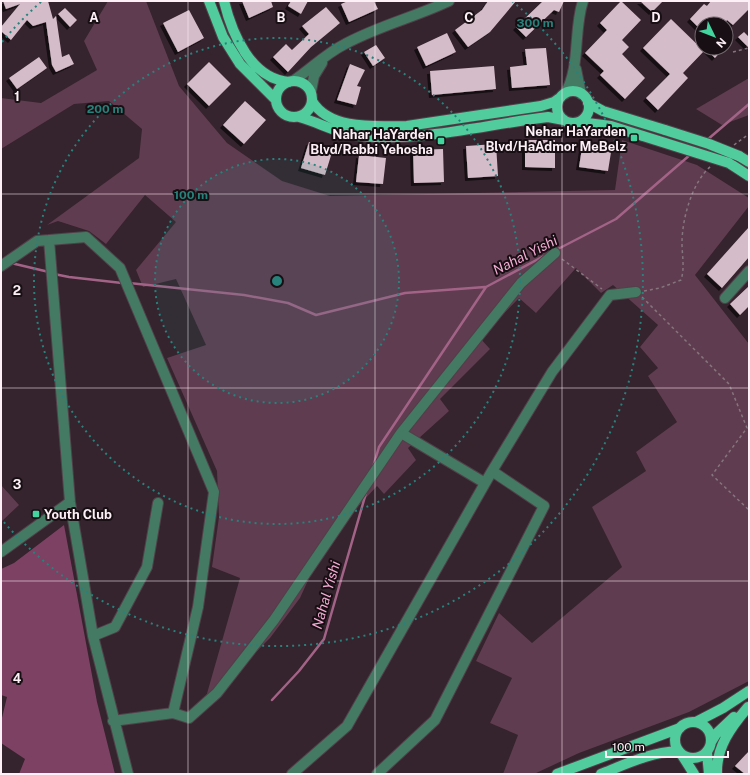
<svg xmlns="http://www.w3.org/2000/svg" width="750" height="775" viewBox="0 0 750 775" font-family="'Public Sans',sans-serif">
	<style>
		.green { fill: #5f3c4f }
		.forest { fill: #7d4163 }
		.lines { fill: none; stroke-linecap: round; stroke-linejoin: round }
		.stream { stroke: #a26387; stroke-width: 2.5 }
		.building { fill: #d4bcc8; filter: url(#shadow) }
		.minor-casing { stroke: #514049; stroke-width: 12 }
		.major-casing { stroke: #514049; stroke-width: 12 }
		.path { stroke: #85757e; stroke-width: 1.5; stroke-dasharray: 3 3; stroke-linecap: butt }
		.minor { stroke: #447a63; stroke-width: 10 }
		.major { stroke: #50cc9d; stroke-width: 10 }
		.major-bridge-casing { stroke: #514049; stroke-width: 12; stroke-linecap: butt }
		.major-bridge { stroke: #50cc9d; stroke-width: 10 }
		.grid { fill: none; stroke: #fdf0f7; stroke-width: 1; stroke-opacity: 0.55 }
		.ring { fill: none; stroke: #27827c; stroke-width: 2; stroke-dasharray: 2 4 }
		.poi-dot { fill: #43d4a0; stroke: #170f13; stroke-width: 1.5 }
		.labels { text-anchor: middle; stroke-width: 4; stroke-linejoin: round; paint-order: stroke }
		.poi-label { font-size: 13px; font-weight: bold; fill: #fdf0f7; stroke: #170f13; text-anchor: end }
		.water-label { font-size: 14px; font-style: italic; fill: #f5acd4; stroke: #170f13 }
		.grid-label { font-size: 13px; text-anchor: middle; font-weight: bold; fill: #fdf0f7; stroke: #170f13; stroke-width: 4; stroke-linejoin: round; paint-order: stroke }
		.centre { fill: #27827c; stroke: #170f13; stroke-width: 2 }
		.ring-label { font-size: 12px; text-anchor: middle; font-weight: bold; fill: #27827c; stroke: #170f13; stroke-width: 4; stroke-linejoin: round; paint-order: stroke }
	</style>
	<defs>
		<filter id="shadow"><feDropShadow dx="-3" dy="3" stdDeviation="0" flood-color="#0009"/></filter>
	</defs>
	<rect width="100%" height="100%" fill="#35232d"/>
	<!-- green -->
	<path class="green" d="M108,1H146L179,86L227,143L282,181L330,196L615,190L622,140L697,165L749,198V206L695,275L749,344V681L689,712L579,753L534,774H503L518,735L490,723L512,678L476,661L499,613L532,643L622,567L592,507L646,471L636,452L677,422L648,376L658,368L640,347L658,325L613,285L601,293L576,268L536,313L519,298L480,338L490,349L440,399L449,411L408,448L416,460L384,494L377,486L326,541L300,598L270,638L204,704L240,578L212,567L219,517L217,471L167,358L206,345L176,279L143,287L136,270L176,222L145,195L106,244L89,231L58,221L47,225L139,158L142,129L109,101L74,104L1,149V98L41,103L97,70L84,41Z
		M749,78V115L722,125L696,109Z
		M1,485L19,505L1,522Z"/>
	<!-- forest -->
	<path class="forest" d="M64,525L97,702L115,774H19L25,759L1,743V722L7,697L1,695V569L14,563Z"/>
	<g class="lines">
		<!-- stream -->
		<path class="stream" d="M707,140L749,104
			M556,250L616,219L691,154
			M11,263L49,272
			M54,274L69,277L122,283
			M129,283L244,295L288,303L316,315L405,293L485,287
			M373,467L379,447L486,287L544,256
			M272,700L299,671L324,639L366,493"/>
	</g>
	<!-- building -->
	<path class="building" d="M3,1H48L53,19L56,16L62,57L69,54L74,64L56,72L52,65L46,22L33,26L27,20L11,40L1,31V27L20,4L6,9Z
		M242,1H271L273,7L249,18Z
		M291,1H308L301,14L288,6Z
		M348,1H374L378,9L349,22L341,4Z
		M488,1H516L490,32L468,47L455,30L482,10Z
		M543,1H564L559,12L554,10L526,37L516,27Z
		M621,1L641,20L622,40L629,47L622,54L645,78L625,99L600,75L604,71L585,53L607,30L600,23Z
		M640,1H663L652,12Z
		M711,1H749V9L733,25L727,20L724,24H702V31L690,19L704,4L707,6Z
		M326,7L340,23L311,47L288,72L273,57L286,44L292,50L309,34L302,26Z
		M65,8L77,20L70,27L58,14Z
		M189,10L204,38L178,52L163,23Z
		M671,19L704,51L683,73L688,78L658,110L646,98L670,74L643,48Z
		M744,32L749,37V48L738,37Z
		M447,33L456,52L426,66L417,47Z
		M376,45L385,58L373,66L364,52Z
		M546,48L550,85L512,88L510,67L527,65L525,49Z
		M705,48H724L715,58Z
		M39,57L47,68L17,89L9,78Z
		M209,62L231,84L209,106L187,84Z
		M350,64L365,70L357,86L361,87L356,105L337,100Z
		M494,66L496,89L432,95L430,71Z
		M245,101L266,120L244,144L223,125Z
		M525,140H555V168L525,167Z
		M309,142L333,149L325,175L301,168Z
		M583,142L612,146L608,171L579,167Z
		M496,144L498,176L468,178L466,146Z
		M443,149L444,182L414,183L413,150Z
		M359,155L386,158L383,184L356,182Z
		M749,227V257L722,288L707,274Z
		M749,286V306L740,315L730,304Z
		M749,751V774H745L735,766Z"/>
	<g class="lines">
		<defs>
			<path id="minor" d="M576,69L581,94
				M293,81C311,69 325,54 345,44C378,26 415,17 449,1
				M311,91L314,76L322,63
				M565,94C581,66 573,31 583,1
				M49,240L70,502L93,636L128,774
				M1,266L37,241L86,237L120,268L214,492L198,607L173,713
				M725,298L749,271
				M401,433L485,483
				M1,552L70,502
				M93,636L115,627L147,567L158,503
				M113,721L173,713L189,718L217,693L274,620L401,433L521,283L555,253
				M292,774L347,726L492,471L552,372L610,295L636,292
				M377,774L435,720L544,506L492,471"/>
			<path id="major" d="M209,1L223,37L240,64L276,100
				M224,1C232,34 251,79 289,82
				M276 99a18 18 0 1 1 36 0a18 18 0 1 1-36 0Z
				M557 107a16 16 0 1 1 32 0a16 16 0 1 1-32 0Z
				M312,101C330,131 377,126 407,126L541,106L554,102L561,97
				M588,103L603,111L665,130
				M299,117C318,122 334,132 354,135C415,144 487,124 548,117L564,120
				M579,122L611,126L643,136
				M739,156L749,162
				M729,163L749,176
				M675 740a18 18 0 1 1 36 0a18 18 0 1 1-36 0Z
				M696,722L723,708L749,691
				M711,742L716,734L734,717
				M707,753L709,774
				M682,755L694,774
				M557,774L680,728
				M601,774C626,764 651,752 678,751
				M717,774C716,747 731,727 748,707"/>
		</defs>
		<!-- minor casing -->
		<use href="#minor" class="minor-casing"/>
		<!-- major casing -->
		<use href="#major" class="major-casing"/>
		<!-- path -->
		<path class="path" d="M733,52L749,48
			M734,145L749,134
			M562,259L602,289
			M644,291L660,288L681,280C685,267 682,256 682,243C682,219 692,182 711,166
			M642,297L729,384L747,428L712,475L749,510"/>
		<!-- minor -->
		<use href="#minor" class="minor"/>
		<!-- major -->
		<use href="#major" class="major"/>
		<defs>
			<path id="major-bridge" d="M665,130L709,144L739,156
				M643,136L729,163"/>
		</defs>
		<!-- major-bridge casing -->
		<use href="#major-bridge" class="major-bridge-casing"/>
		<!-- major-bridge -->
		<use href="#major-bridge" class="major-bridge"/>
	</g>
	<!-- grid -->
	<path class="grid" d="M188,1V774M375,1V774M562,1V774M1,194H749M1,388H749M1,581H749"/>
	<!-- distance rings -->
	<circle cx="277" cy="281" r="122" fill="#27827c" fill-opacity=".12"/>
	<g class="ring">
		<circle cx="277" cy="281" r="122"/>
		<circle cx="277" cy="281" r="243"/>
		<path d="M2 42A365 365 0 0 1 42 1M512 1A365 365 0 1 1 2 520"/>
	</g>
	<!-- markers -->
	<g class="poi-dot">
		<rect x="630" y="134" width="8" height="8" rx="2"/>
		<rect x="437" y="137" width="8" height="8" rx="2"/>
		<rect x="32" y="510" width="8" height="8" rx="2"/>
	</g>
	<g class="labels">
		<!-- poi labels -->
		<g class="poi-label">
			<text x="626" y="136">Nehar HaYarden<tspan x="626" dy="15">Blvd/HaAdmor MeBelz</tspan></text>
			<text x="433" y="139">Nahar HaYarden<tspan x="433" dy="15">Blvd/Rabbi Yehosha</tspan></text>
			<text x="44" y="519" text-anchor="start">Youth Club</text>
		</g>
		<!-- water labels -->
		<g class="water-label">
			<text transform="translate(525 255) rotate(-27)" y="5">Nahal Yishi</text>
			<text transform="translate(326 595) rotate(-74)" y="5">Nahal Yishi</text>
		</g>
	</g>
	<g class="grid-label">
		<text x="94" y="22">A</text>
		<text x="281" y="22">B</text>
		<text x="469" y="22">C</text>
		<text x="656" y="22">D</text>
		<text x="17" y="101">1</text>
		<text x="17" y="295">2</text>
		<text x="17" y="489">3</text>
		<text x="17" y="683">4</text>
	</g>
	<circle cx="277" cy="281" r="6" class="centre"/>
	<g class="ring-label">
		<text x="535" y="27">300 m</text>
		<text x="105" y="113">200 m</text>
		<text x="191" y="199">100 m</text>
	</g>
	<!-- border -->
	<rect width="750" height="775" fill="none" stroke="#fdf0f7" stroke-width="4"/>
	<!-- north arrow -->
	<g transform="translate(714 36) rotate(133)"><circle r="19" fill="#170f13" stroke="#73696e"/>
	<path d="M0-3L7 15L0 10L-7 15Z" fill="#43d4a0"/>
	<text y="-6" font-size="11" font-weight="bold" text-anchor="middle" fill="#fdf0f7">N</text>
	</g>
	<!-- scale -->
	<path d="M606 751v6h122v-6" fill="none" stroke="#fdf0f7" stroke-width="2"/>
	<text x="612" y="751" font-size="12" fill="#fdf0f7" stroke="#170f13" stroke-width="3" paint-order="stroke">100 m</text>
</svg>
